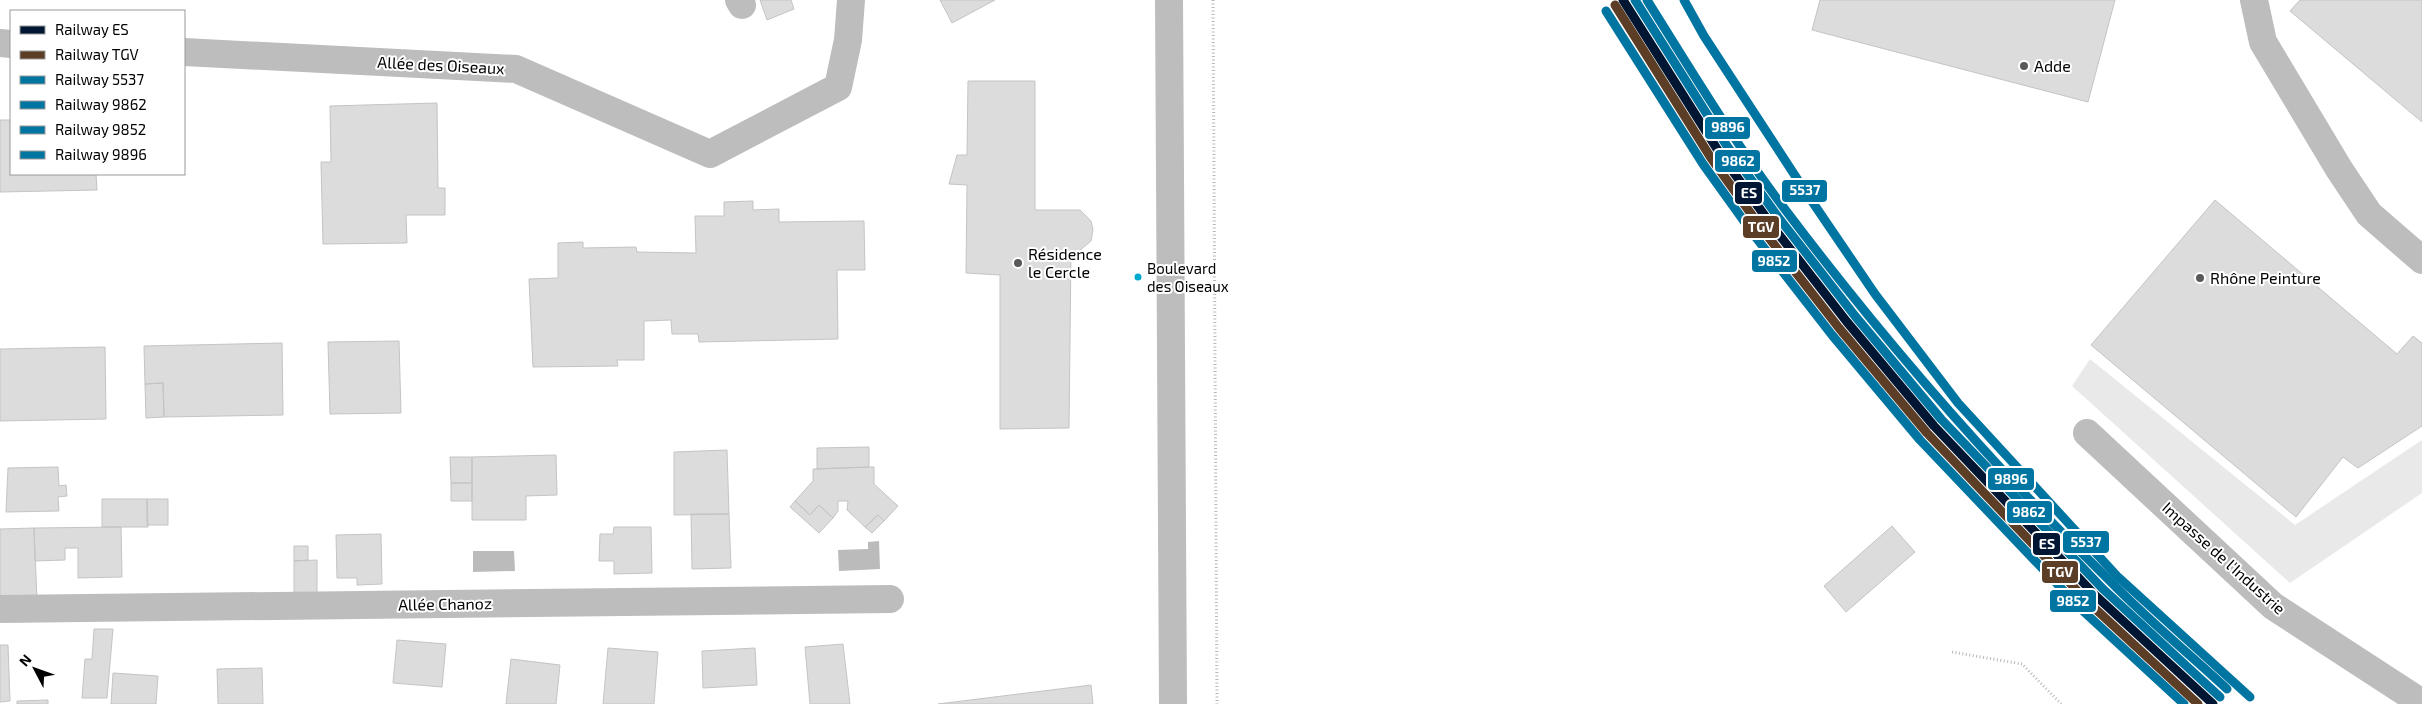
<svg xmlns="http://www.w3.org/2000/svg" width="2422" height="704" viewBox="0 0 2422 704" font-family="'Exo 2',sans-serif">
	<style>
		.green { fill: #e9e9e9 }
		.water { fill: #bbb }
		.building { fill: #dcdcdc; stroke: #c4c4c4 }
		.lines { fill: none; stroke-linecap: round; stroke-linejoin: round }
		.path { stroke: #b8b8b8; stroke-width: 3; stroke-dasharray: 1 2.5; stroke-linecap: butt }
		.minor { stroke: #bdbdbd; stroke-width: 28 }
		.rail-1-casing { stroke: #fff; stroke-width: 12 }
		.rail-2-casing { stroke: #fff; stroke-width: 12 }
		.rail-3-casing { stroke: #fff; stroke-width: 12 }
		.rail-4-casing { stroke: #fff; stroke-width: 12 }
		.rail-5-casing { stroke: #fff; stroke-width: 12 }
		.rail-6-casing { stroke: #fff; stroke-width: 12 }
		.rail-1 { stroke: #011633; stroke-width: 9 }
		.rail-2 { stroke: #5c3e26; stroke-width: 9 }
		.rail-3 { stroke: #0075a1; stroke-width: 9 }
		.rail-4 { stroke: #0075a1; stroke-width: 9 }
		.rail-5 { stroke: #0075a1; stroke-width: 9 }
		.rail-6 { stroke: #0075a1; stroke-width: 9 }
		.poi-dot { fill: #595959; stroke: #fff; stroke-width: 2 }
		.bus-dot { fill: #00a9ce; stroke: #fff; stroke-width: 2 }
		.labels { text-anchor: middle; stroke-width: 4; stroke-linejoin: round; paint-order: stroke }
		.bus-label { font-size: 15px; fill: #000; stroke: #fff; text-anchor: start }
		.street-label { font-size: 16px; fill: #000; stroke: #fff }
		.poi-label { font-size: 16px; fill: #000; stroke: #fff; text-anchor: start }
		.line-badge { stroke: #fff; stroke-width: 2 }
		.badge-label { font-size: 14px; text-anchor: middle; font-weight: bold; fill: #fff }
	</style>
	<rect width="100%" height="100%" fill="#fff"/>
	<!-- green -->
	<path class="green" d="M2090,359L2295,525L2422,440V493L2290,583L2072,386Z"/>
	<!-- water -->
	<path class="water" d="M879,541L880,569L839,571L838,550L868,549V542Z
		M473,551H514L515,571L473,572Z"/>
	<!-- building -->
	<path class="building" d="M760,0H791L794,9L767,20Z
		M940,0H995L952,23Z
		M1820,0H2115L2088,102L1812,30Z
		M2300,0H2422V122L2290,11Z
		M968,81H1035V210H1080L1091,221L1093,230L1091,241L1079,251L1071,253L1069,428L1000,429V275L966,273L967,185L949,184L957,155H967Z
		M437,103L438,188H445V215H406L407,243L323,244L321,162H331L330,106Z
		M0,120H11V174H96L97,190L0,192Z
		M2215,200L2397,354L2413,336L2422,343V426L2358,468L2343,457L2296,517L2091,345Z
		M753,201V210L779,209V222L864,221L865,270H837L838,339L699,342L698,334H672L671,320L644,321V360H617L618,366L533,367L529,279L558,278V243L583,242V248L636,247L637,252L696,253L695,216H724V202Z
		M399,341L401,413L330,414L328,342Z
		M282,343L283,415L164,417L163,383L145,384L144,346Z
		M105,347L106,419L0,421V349Z
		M163,383L164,417L146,418L145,384Z
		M869,447V467L817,469V448Z
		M727,450L729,514L674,515V452Z
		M556,455L557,495L526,496V520H472V457Z
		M450,457H472V483H451Z
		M58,467L59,486L66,485L67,496L58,497L59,511L6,512L8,468Z
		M869,467H874V484L898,506L884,521L878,515L865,527L847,510L848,501H838V511L833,518L819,505L810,515L795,501L813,481V469Z
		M451,483H472V501H451Z
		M102,499H147L148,527H102Z
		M147,499H168V525H147Z
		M795,501L810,515L819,505L833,518L819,533L790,507Z
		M691,514H729L731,568L692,569Z
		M878,515L884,521L872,533L865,527Z
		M1892,526L1915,552L1846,612L1824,586Z
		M121,527L122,577L78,578V548H65V560L35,561L34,528Z
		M614,527H651L652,573L614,574V561H599L600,534H613Z
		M34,528L37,600L0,601V529Z
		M381,534L382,584L357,585V578H337L336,535Z
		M294,546H308V560L294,561Z
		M317,560V595L294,596V561Z
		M94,629H113L107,698H82L85,659H92Z
		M397,640L446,644L442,687L393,683Z
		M843,644L850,704H810L805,647Z
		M0,645H8L10,701L0,702Z
		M608,648L658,652L654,704H603Z
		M755,648L757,685L703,688L702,651Z
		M511,659L560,665L556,704H506Z
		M262,668L263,704H218L217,669Z
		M113,673L158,676L156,704H111Z
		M1091,685L1093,704H938Z
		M48,700V704H17V701Z"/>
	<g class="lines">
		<!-- path -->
		<path class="path" d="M1213,0L1217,704
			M1952,652L2022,664L2061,704"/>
		<!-- minor -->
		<path class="minor" d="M739,0L742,5
			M1169,0L1173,704
			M2254,0L2263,42L2339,169L2369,214L2422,260
			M0,43L11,44
			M184,52L516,69L710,154L838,87L848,40L851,0
			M2087,433L2273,606L2422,703
			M0,609L890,599"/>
		<defs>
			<path id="rail-1" d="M1623,0L1719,152L1770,223L1847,322L1934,426L2096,596L2213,704"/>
			<path id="rail-2" d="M1615,5L1711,158L1762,229L1839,328L1927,433L2089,603L2198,704"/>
			<path id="rail-3" d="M1684,0L1704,36L1807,194L1875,294L1958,403L2117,576L2250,697"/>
			<path id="rail-4" d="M1635,0L1727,146L1778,217L1855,316L1941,419L2103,589L2220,697"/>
			<path id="rail-5" d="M1606,11L1703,164L1754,235L1832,335L1920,440L2082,610L2184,704"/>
			<path id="rail-6" d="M1647,0C1692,72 1736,145 1787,212C1886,343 1993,466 2110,581C2147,619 2188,653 2227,689"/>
		</defs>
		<!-- rail-1 casing -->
		<use href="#rail-1" class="rail-1-casing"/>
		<!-- rail-2 casing -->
		<use href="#rail-2" class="rail-2-casing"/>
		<!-- rail-3 casing -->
		<use href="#rail-3" class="rail-3-casing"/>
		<!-- rail-4 casing -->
		<use href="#rail-4" class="rail-4-casing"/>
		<!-- rail-5 casing -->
		<use href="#rail-5" class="rail-5-casing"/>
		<!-- rail-6 casing -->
		<use href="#rail-6" class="rail-6-casing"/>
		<!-- rail-1 -->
		<use href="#rail-1" class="rail-1"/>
		<!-- rail-2 -->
		<use href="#rail-2" class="rail-2"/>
		<!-- rail-3 -->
		<use href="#rail-3" class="rail-3"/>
		<!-- rail-4 -->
		<use href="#rail-4" class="rail-4"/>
		<!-- rail-5 -->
		<use href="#rail-5" class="rail-5"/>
		<!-- rail-6 -->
		<use href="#rail-6" class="rail-6"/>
	</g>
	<!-- markers -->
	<g class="poi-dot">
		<circle cx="2024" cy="66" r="5"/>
		<circle cx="1018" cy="263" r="5"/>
		<circle cx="2200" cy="278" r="5"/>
	</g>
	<circle class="bus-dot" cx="1138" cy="277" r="4.5"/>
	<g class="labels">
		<!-- bus labels -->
		<g class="bus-label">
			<text x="1147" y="274">Boulevard<tspan x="1147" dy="18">des Oiseaux</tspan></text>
		</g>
		<!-- street labels -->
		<g class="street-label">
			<text transform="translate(441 65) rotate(3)" y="6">Allée des Oiseaux</text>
			<text transform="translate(2224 558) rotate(42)" y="6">Impasse de l'Industrie</text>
			<text transform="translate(445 604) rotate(-1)" y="6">Allée Chanoz</text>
		</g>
		<!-- poi labels -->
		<g class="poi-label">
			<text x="2034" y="72">Adde</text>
			<text x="1028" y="260">Résidence<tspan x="1028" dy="18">le Cercle</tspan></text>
			<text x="2210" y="284">Rhône Peinture</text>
		</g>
	</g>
	<g class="line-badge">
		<rect x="1704" y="116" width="47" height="24" rx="5" fill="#0075a1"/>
		<rect x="1714" y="149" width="47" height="24" rx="5" fill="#0075a1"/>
		<rect x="1781" y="179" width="47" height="24" rx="5" fill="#0075a1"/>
		<rect x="1734" y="181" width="29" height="24" rx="5" fill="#011633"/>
		<rect x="1742" y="215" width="38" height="24" rx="5" fill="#5c3e26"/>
		<rect x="1751" y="249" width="47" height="24" rx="5" fill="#0075a1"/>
		<rect x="1987" y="467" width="48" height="24" rx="5" fill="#0075a1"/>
		<rect x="2006" y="500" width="47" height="24" rx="5" fill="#0075a1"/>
		<rect x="2062" y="530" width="48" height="24" rx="5" fill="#0075a1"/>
		<rect x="2032" y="532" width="29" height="24" rx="5" fill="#011633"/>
		<rect x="2041" y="560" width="38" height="24" rx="5" fill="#5c3e26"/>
		<rect x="2049" y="589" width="48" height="24" rx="5" fill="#0075a1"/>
	</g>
	<g class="badge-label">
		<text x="1728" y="132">9896</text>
		<text x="1738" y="166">9862</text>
		<text x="1805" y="195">5537</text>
		<text x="1749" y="198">ES</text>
		<text x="1761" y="232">TGV</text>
		<text x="1774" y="266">9852</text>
		<text x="2011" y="484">9896</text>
		<text x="2029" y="517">9862</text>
		<text x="2086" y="547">5537</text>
		<text x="2047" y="549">ES</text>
		<text x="2060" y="577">TGV</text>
		<text x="2073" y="606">9852</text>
	</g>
	<!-- legend -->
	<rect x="10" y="10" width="175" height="165" fill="#ffffff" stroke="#999999"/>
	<rect x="20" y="26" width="25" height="8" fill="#011633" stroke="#999999"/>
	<text x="55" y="35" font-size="15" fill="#000000">Railway ES</text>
	<rect x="20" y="51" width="25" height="8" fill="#5c3e26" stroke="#999999"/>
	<text x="55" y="60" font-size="15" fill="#000000">Railway TGV</text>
	<rect x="20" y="76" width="25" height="8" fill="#0075a1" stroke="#999999"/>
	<text x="55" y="85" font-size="15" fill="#000000">Railway 5537</text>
	<rect x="20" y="101" width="25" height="8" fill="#0075a1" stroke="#999999"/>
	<text x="55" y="110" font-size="15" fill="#000000">Railway 9862</text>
	<rect x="20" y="126" width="25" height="8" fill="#0075a1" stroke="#999999"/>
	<text x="55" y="135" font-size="15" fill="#000000">Railway 9852</text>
	<rect x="20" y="151" width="25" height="8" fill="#0075a1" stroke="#999999"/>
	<text x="55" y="160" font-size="15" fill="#000000">Railway 9896</text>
	<!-- north arrow -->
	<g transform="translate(35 669) rotate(311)" stroke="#ffffff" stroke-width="4" paint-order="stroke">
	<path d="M0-4L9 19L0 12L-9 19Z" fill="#000000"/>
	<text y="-8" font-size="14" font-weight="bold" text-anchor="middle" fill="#000000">N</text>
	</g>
</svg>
